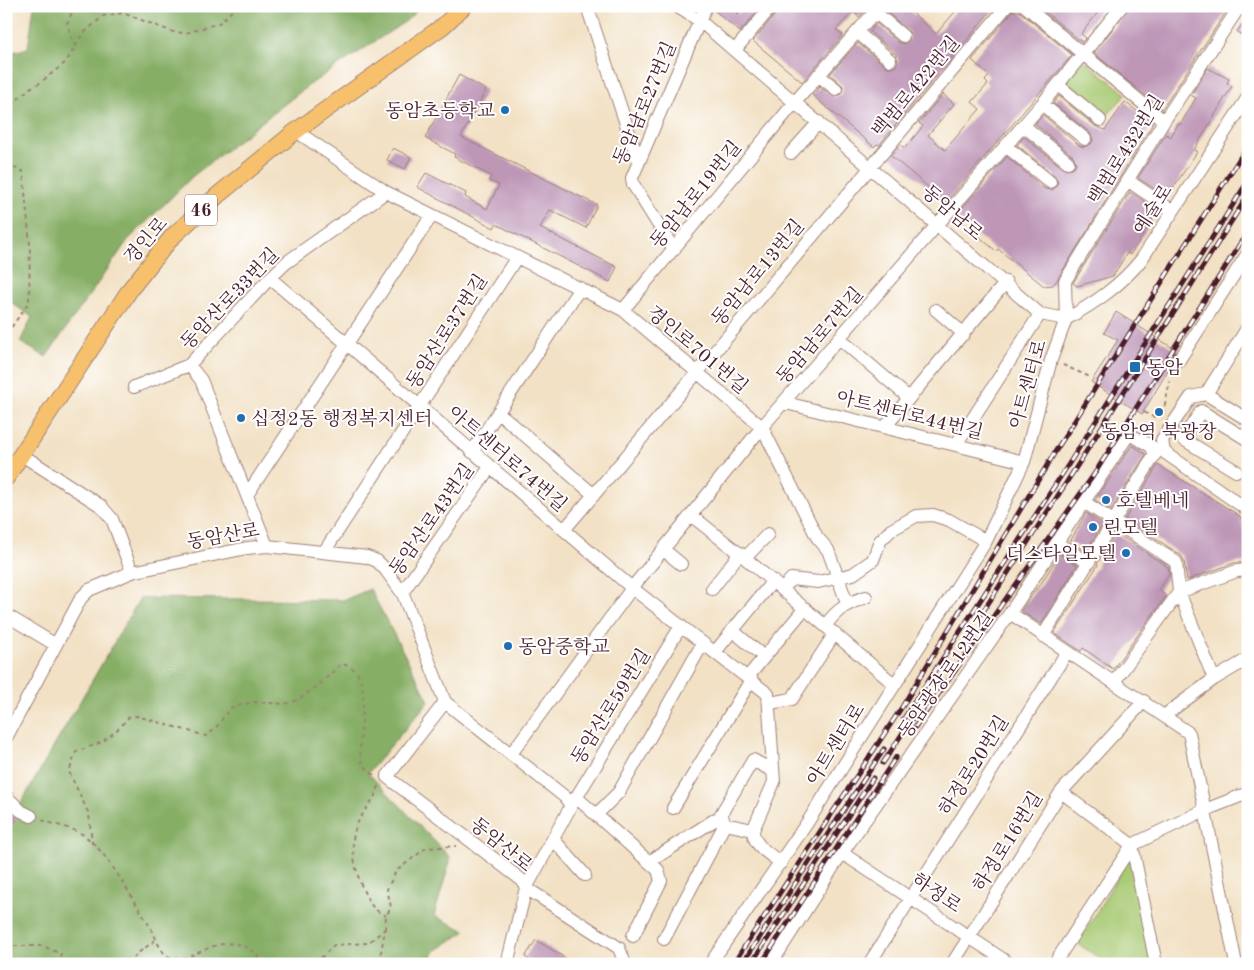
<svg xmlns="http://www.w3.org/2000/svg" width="1254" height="970" viewBox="0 0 1254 970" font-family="'Old Standard TT','Noto Serif KR',serif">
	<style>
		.green { fill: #a8ca73; stroke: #79744f }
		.forest { fill: #86ae65; stroke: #686648 }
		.building { fill: #be97b7 }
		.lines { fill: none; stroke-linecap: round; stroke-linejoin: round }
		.minor-casing { stroke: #9e8078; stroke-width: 14 }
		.major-casing { stroke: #9e8078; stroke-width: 18 }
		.path { stroke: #9e8078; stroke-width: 2; stroke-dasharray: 4 4; stroke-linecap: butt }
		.minor { stroke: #fff; stroke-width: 12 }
		.major { stroke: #f7c06c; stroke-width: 16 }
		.rail-casing { stroke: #4a1f2b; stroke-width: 5 }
		.rail { stroke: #fff; stroke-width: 3; stroke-dasharray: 9; stroke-linecap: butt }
		.poi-dot { fill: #1f6fb2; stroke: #fff; stroke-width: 2 }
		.labels { text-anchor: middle; stroke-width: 4; stroke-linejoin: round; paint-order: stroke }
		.shield { fill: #fff; stroke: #80626b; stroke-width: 1 }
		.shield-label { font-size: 18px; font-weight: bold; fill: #4a1f2b }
		.street-label { font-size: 19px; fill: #4a1f2b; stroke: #fff }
		.poi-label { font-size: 19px; fill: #4a1f2b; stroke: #fff; text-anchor: start }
	</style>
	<rect width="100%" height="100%" fill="#fff"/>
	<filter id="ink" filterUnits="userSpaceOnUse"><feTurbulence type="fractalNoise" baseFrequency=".02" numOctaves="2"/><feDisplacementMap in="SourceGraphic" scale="10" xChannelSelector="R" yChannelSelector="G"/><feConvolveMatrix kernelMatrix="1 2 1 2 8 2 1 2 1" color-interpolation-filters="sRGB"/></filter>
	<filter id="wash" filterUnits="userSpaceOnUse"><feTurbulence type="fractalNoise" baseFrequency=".0096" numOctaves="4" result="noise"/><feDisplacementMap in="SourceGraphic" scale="20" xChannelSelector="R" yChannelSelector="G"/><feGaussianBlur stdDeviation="1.12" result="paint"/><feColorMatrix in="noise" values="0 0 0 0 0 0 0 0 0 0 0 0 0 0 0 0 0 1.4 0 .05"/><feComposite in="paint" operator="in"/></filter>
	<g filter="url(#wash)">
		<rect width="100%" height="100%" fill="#f2e1c4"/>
		<!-- green -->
		<path class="green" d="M1084,60L1126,94L1104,119L1062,85Z
			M1130,856L1151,964H1109L1078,944Z"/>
		<!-- forest -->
		<path class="forest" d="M34,6H422L406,21L309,85L193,176L128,240L46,357L20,342L32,317L6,299V54L28,48Z
			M370,589L429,701L368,773L451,858L434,916L466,931L435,951L428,964H6V829L140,598L344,600Z"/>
		<g id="blocks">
			<!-- building -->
			<path class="building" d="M714,6H730L738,14L745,6L760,8L740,32L713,9Z
				M788,6H869L859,17L853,12L836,30L843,35L802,82L753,41L779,10Z
				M888,6H905L936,34L960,6H995L879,145L877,144L874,147L812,95L820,87L834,97L842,94L843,86L830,74L858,43L885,66L892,68L896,66L898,61L896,54L870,32L876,23L898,42L905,44L909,41L910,33L886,11Z
				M1038,6H1103L1081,34L1086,38L1082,42Z
				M1130,6H1230L1162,109L1094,53Z
				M1013,11H1019L1072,55L946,202L891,156L900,145L905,148L923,126L919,123L943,94L954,104L928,135L945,150L980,109L972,102L988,84L985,81L989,76L972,60Z
				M1248,15V39L1237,32Z
				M1208,68L1229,79L1227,83L1232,86L1194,150L1197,152L1167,197L1138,178L1166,134L1171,137L1178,124L1180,125L1196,98L1191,95Z
				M459,75L486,90L461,137L597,205L586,228L550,210L540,228L617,267L610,282L496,224L494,228L417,187L426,173L466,193L465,197L487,209L499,185L489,181L491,176L454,157L455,154L425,138Z
				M1059,96L1095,126L1105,130L1125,102L1153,123L1057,280L1053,285L1044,286L998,249L996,251L955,216L1007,157L1045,189L1052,190L1056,187L1058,183L1055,176L1017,145L1024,137L1063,168L1067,170L1074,167L1076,163L1073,156L1035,124L1043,115L1080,146L1084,147L1091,144L1093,140L1090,133L1053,103Z
				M393,148L411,157L405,169L387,160Z
				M1130,192L1158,210L1140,240L1130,255L1127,253L1113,276L1077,286L1073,283Z
				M1116,312L1176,350L1171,359L1172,364L1142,414L1091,382L1118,340L1104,333Z
				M1132,445L1146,454L1111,510L1095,500Z
				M1158,465L1240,516L1245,534H1248V562L1234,563L1187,580L1184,561L1181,555L1125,519Z
				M1086,513L1103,524L1086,551L1070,542Z
				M1116,533L1168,567L1169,574L1159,590L1166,596L1113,669L1083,648L1081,651L1054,633L1098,565L1097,564Z
				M1059,554L1077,565L1041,624L1021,611L1037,588L1038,589Z
				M6,810L17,820L6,833Z
				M536,940L575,964H536L525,957Z"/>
		</g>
	</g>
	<g filter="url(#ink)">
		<use href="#blocks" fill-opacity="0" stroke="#9e8078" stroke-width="1"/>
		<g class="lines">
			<defs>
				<path id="minor" d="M587,6L638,160
					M676,6L700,21L1040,314L1066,319
					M1025,6L1164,121
					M875,12L903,36
					M857,32L890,60
					M735,50L772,6
					M818,75L836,89
					M1058,85L1100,120
					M1042,104L1085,139
					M1024,126L1068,162
					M296,131L386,192L623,310L762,427L817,537L828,550L847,603
					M1006,146L1050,182
					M791,153L819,122
					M1127,180L1173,211
					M674,250L633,184L632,178L706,6
					M270,278L632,588L768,694L774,782L753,830C753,846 770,854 781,863
					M623,310L795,102L880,6
					M936,310L964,334
					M1066,319C1095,303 1120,286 1141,260L1248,97
					M840,339L909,398
					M1179,360L1248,253
					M134,387L189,365
					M1206,394L1248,327
					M786,403L1024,462
					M498,412L594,495
					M1248,420L1206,394L1191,397L1162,440L1164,452L1248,510
					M885,427L1006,282
					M957,443L1040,314
					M472,452L580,288
					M22,455L101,506L112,519L132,572
					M1236,471L1183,439L1201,411L1248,440
					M247,495L432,215
					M1084,502L1176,562L1179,592L1214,679
					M692,516L745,558L894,684
					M564,530L1007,6
					M1057,543L1089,563
					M267,546L201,380L189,365L270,278L287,262L386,192
					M665,551L681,564
					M324,552L517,257
					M745,558L768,534
					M712,589L740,553
					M783,589L791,579L818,582L853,574L873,560L880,541L891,530L916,516L933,515L949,520L986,541
					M402,593L490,467
					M1010,613L1189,733L1236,964
					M6,615L56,645
					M826,625C837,609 848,603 866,597
					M732,630L764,657
					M1043,636L1155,454
					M715,652L773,581
					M1114,682L1179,592L1237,571L1248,570
					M445,702L387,777L523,881L526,888L619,948L625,964
					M770,703L792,699L835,633
					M1165,715L1214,679L1248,659
					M6,738L81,598L89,590L132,572L247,548L267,546L367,557L377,561L385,569L403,594L445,702L565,797L571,806
					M511,754L632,588L762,427L1042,104L1122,6
					M1061,792L1132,845L1156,964
					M6,796L21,811L31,816
					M576,797L658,870L661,881L633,936
					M673,808L751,680V673L805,608
					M596,815L619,792L703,643
					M553,839L585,875
					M842,853L1010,964
					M649,862L716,819L725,824L753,830
					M664,939L725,824L721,814L753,760L773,771
					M507,964L526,888L571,806L681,626
					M710,964L807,823L986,541L1024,462L1051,360L1066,319L1065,281L1164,121L1240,6
					M771,964L842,853L1010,613L1129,434L1151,446L1155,454
					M869,964L1067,652
					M952,964L1061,792L1144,701
					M1054,964L1132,845L1205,810L1248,793"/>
				<path id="major" d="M6,478L131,288L172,237L218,195L296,131L443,26L464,6"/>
			</defs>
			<!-- minor casing -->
			<use href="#minor" class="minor-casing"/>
			<!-- major casing -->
			<use href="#major" class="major-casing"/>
			<!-- path -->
			<path class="path" d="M75,6L67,23L75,47
				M6,110L30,88L40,83L66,62L83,34L103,16L123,13L173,32L186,33L219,23L237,6
				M6,165L23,171L30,245L29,302L6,335
				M1063,365L1090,377
				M1144,412L1153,417L1164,414
				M1163,414L1170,381
				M379,786C374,803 359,814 355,830C348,850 360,891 373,907C376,911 381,913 386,916
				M42,820C55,825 74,828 85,836C108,853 133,900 149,925C155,934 158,948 166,955C189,970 209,934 243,946C252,950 255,952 260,960L259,964
				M92,844L89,814L69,772L76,752L102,742L116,731L129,717L137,716L206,736L215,729L230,708L252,702L285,704L298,700L320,684L341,664C381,670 353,738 362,762C364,767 371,772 375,776
				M385,929L386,916L391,907L387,889L396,871L426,848L456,846
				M6,946H43L61,954L57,964
				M128,964L138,953L157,939
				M315,964L334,945L368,943L385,929L379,964"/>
			<!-- minor -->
			<use href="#minor" class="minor"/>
			<!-- major -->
			<use href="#major" class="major"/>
			<defs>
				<path id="rail" d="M982,613L1077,466L1248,195
					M904,718L1070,462L1248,181
					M915,727L1093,476L1248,231
					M883,763L917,711
					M733,964L902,707L1055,452L1248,145
					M742,964L884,749
					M751,964L873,778
					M761,964L896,757"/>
			</defs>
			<!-- rail casing -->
			<use href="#rail" class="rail-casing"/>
			<!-- rail -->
			<use href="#rail" class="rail"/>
		</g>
	</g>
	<!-- markers -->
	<g class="poi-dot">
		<circle cx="505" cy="110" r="5"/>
		<rect x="1129" y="361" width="12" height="12" rx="2.5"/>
		<circle cx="1159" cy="412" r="5"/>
		<circle cx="241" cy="418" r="5"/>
		<circle cx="1106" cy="500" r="5"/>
		<circle cx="1093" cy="527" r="5"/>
		<circle cx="1126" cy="553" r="5"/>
		<circle cx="508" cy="646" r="5"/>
	</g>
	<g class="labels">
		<!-- shield labels -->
		<rect class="shield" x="185" y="194.5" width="32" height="31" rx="4"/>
		<g class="shield-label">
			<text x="201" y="216">46</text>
		</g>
		<!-- street labels -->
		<g class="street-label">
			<text transform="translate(915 86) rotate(-50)" y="7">백범로422번길</text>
			<text transform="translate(644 103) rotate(-67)" y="7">동암남로27번길</text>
			<text transform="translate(1125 149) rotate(-58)" y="7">백범로432번길</text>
			<text transform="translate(695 194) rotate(-51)" y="7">동암남로19번길</text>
			<text transform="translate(1152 209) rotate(-57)" y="7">예술로</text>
			<text transform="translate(953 212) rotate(41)" y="7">동암남로</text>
			<text transform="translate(145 240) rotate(-49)" y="7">경인로</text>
			<text transform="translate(757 272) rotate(-50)" y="7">동암남로13번길</text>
			<text transform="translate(229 298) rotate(-46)" y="7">동암산로33번길</text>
			<text transform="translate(446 331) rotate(-57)" y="7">동암산로37번길</text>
			<text transform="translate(819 335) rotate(-49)" y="7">동암남로7번길</text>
			<text transform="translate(698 349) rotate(40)" y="7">경인로701번길</text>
			<text transform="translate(1027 384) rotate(-74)" y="7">아트센터로</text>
			<text transform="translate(910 414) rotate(14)" y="7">아트센터로44번길</text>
			<text transform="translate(508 458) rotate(41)" y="7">아트센터로74번길</text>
			<text transform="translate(431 519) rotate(-55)" y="7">동암산로43번길</text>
			<text transform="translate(223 535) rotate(-10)" y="7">동암산로</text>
			<text transform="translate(945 674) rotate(-55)" y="7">동암광장로12번길</text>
			<text transform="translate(610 706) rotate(-58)" y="7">동암산로59번길</text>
			<text transform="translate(835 744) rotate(-58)" y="7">아트센터로</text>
			<text transform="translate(973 765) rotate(-58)" y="7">하정로20번길</text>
			<text transform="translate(1007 841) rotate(-58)" y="7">하정로16번길</text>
			<text transform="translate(502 844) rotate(39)" y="7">동암산로</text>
			<text transform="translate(937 892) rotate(34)" y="7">하정로</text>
		</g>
		<!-- poi labels -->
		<g class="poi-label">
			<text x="495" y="117" text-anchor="end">동암초등학교</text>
			<text x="1146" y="374">동암</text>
			<text x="251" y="425">십정2동 행정복지센터</text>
			<text x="1159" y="438" text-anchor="middle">동암역 북광장</text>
			<text x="1116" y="507">호텔베네</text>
			<text x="1103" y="534">린모텔</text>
			<text x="1116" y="560" text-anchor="end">더스타일모텔</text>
			<text x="518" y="653">동암중학교</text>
		</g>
	</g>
	<!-- margin -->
	<rect width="1254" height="970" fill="none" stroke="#fff" stroke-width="25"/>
</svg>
